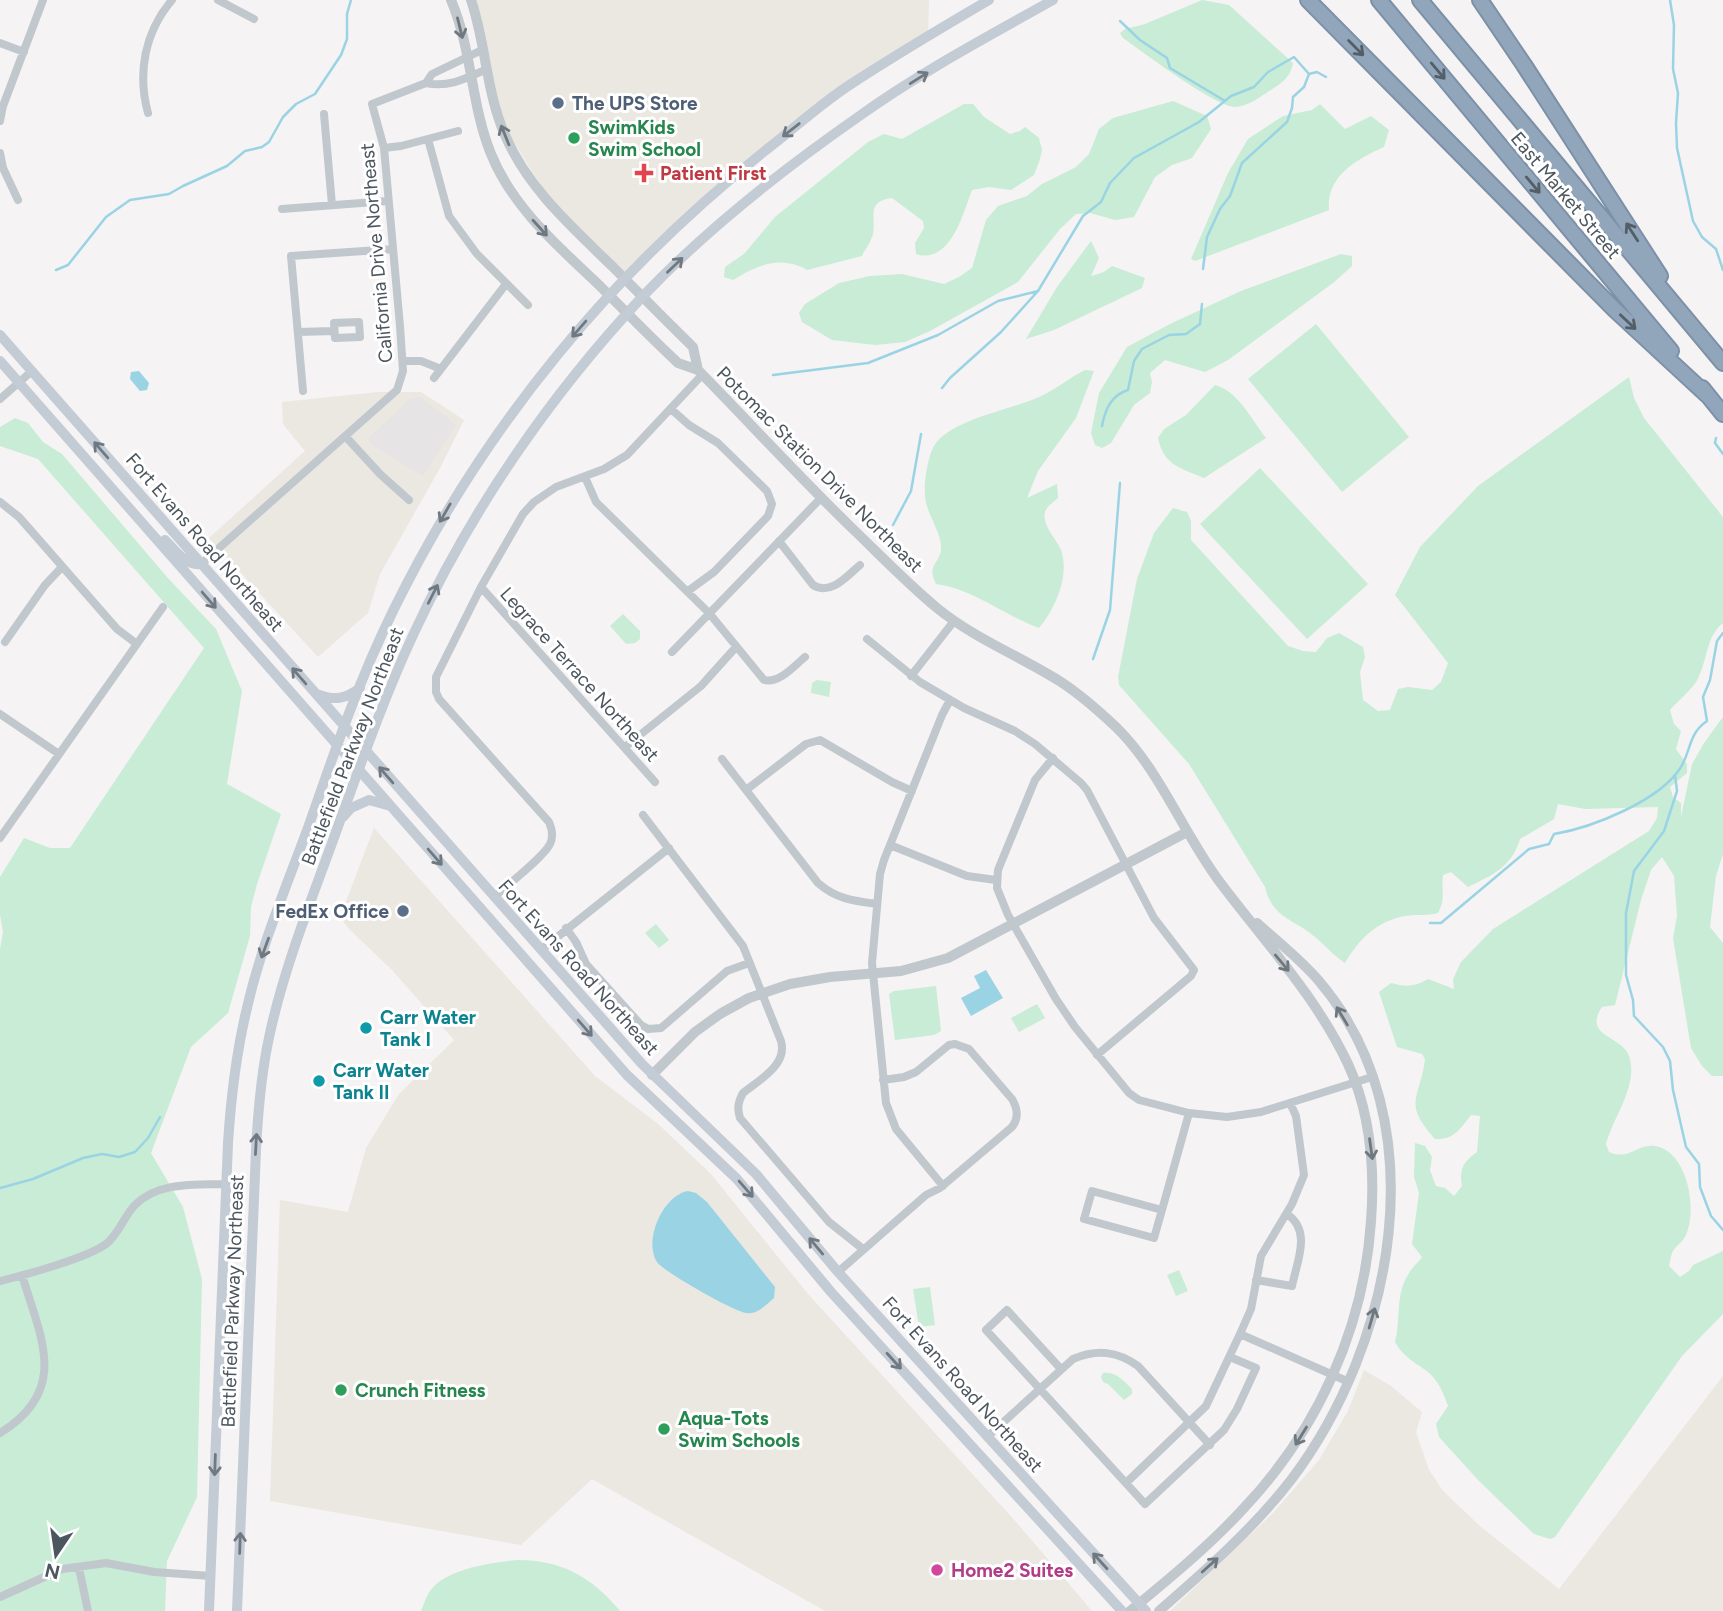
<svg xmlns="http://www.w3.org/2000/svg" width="1723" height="1611" viewBox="0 0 1723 1611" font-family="Figtree,sans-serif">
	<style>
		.commercial { fill: #eae8e1 }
		.education { fill: #e6e4e4 }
		.green { fill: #c8ecd6 }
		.water { fill: #9ad4e4 }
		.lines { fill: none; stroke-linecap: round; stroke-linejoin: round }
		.stream { stroke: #9ad4e4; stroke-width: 2.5 }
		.motorway-casing { stroke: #7c90a7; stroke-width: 18 }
		.minor { stroke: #c0c7cd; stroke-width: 8 }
		.tertiary { stroke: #c0c7cd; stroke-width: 10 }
		.secondary { stroke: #c3cbd4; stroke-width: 10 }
		.motorway { stroke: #91a5bb; stroke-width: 14 }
		.oneway { stroke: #6f787f }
		.oneway2 { stroke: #535e67 }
		.oneway3 { stroke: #707981 }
		.service-dot { fill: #5c6f8a; stroke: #fff; stroke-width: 2.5 }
		.leisure-dot { fill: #2e9e5b; stroke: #fff; stroke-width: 2.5 }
		.health-dot { fill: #e0444e; stroke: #fff; stroke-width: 2.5 }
		.culture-dot { fill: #0f9aa8; stroke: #fff; stroke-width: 2.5 }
		.hotel-dot { fill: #d1479c; stroke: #fff; stroke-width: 2.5 }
		.labels { text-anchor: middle; stroke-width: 6; stroke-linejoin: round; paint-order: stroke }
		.service-label { font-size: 19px; font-weight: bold; fill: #4e5e75; stroke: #fff; text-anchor: start }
		.leisure-label { font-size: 19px; font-weight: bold; fill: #27864d; stroke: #fff; text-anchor: start }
		.health-label { font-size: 19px; font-weight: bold; fill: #be3a42; stroke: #fff; text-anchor: start }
		.street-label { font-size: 19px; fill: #4c565e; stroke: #fff }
		.culture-label { font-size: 19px; font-weight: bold; fill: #0d838f; stroke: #fff; text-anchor: start }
		.hotel-label { font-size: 19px; font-weight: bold; fill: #b23c85; stroke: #fff; text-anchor: start }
	</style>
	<rect width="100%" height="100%" fill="#f5f3f3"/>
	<!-- commercial -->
	<path class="commercial" d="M469,0H929L928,36L845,88L756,157L624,279L560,217L511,137L491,90Z
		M378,392H421L464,420L440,468L380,574L368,613L318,657L209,538L305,451L283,424L282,402Z
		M374,828L595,1076L657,1123L710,1173L808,1294L1017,1523L1092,1611H825L592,1479L521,1545L270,1501L280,1200L348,1212L366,1148L399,1094L454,1040L392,970L348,928L340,917Z
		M1364,1370L1391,1386L1422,1412L1416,1432L1429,1470L1443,1491L1481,1527L1559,1589L1723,1376V1611H1170L1273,1513L1319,1460L1348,1411Z"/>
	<!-- education -->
	<path class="education" d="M420,397L456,425L423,476L372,445L368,439L410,399Z"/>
	<!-- green -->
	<path class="green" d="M1202,0L1229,5L1293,63C1291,77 1281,84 1269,91C1260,97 1247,107 1235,107C1214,106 1143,52 1123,38L1120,33L1125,29L1145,24Z
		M1173,101L1207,116L1211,129L1192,158L1172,165L1155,177L1134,217L1115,220L1090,213L1076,214L1060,229L1018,282L930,331L905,342L875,345L832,340L802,322L799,313L805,304L839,283L870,276L902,274L944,284L959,277L972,268L986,220L998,206L1027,196L1042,184L1076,167L1089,154L1099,129L1113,118Z
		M964,104H973L984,117L1010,134L1020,131L1025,127L1039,138L1042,150L1040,159L1034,175L1011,190L989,187L972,190C963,214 950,265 916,254L915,243L924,228L923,221L892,198C866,201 876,217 873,234C871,242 865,249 862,256L807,270C781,255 756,265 733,280L724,277L725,267L744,254L775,217L868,142L884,134L902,139Z
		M1320,104L1345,129L1371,116L1389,130L1384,147C1357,159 1326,176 1329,210L1195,261L1191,259L1228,173L1248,139L1283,116L1312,110Z
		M1091,241L1099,258L1091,276L1104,272L1112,266L1145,278L1142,288L1054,330L1026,339L1057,287Z
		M1341,254L1352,256V266L1333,283L1228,360L1205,372L1165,360L1150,373L1152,382L1150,393L1134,405L1111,443L1102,448L1095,445L1091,433L1099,393L1127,347L1170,324L1241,291Z
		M1316,324L1409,437L1342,492L1248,379Z
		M1085,370L1094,371L1076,418L1038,471L1027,498L1057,484L1058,498C1051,504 1042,509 1045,520C1047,531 1057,540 1061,550C1070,576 1055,609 1039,628C1005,616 974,589 936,584C925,563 943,563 941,545C939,528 925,511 925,494C924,481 928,453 936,443C956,418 1011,410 1039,397C1055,390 1069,378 1085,370Z
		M1629,377L1634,398L1644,418L1723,517V623C1705,637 1708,662 1696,682C1689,692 1678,701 1670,710L1674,724L1681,731L1676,749L1687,764V773L1670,787L1673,797L1681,803V817L1692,764L1704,743L1723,717V854L1716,876L1710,927L1723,943V1076H1712L1702,1066L1691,1048L1673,938L1677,916L1674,876L1662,857L1651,870L1641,900L1615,1005L1602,1007C1582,1037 1623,1036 1629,1056C1639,1085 1613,1117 1606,1144L1609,1152C1630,1161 1637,1143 1655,1146C1686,1151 1696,1203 1688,1229C1684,1243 1679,1242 1673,1251C1671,1254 1670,1262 1669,1266L1680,1277L1689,1271L1693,1265L1723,1251V1314L1682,1356L1555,1537L1550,1539L1534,1534L1479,1481L1439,1437L1436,1424L1448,1406C1444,1394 1438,1380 1428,1372C1414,1361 1404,1358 1395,1342C1401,1321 1395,1295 1408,1275C1411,1268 1418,1263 1422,1257L1412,1244L1419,1193L1414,1177L1415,1143L1425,1146L1432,1157L1430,1170L1436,1186L1445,1188L1454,1196L1462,1186C1459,1169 1463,1162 1477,1152L1480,1116L1471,1115C1460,1129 1454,1140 1435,1139C1402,1102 1420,1100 1425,1059L1422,1054L1397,1047L1379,992L1391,983C1406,987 1414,987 1428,979L1454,989L1453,979L1461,962L1493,929L1649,831L1657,818L1658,807L1585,809L1558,804L1554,819L1520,839C1511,868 1492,875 1468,887L1451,872L1443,875C1441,891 1446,898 1438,913C1427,916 1416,914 1405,916C1377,921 1359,939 1345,963C1333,955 1326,946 1315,937C1294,919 1272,918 1265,887L1189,764L1119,685L1118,677L1137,579L1154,533L1173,508L1187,512L1191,521V540L1288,646L1303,651L1316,652L1327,638L1339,633L1363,647L1365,657L1360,672L1363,700L1378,711L1390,710L1398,689L1408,687L1432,690L1441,682L1448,663L1395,595L1420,547L1478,486Z
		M1215,385C1238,391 1252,420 1266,438L1204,478C1181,468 1164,466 1158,438L1164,429L1186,415Z
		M15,418L28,423L43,442L62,454L167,577L216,629L242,691L227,784L281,814L257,884L251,907L250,936L228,1013L191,1047L151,1153L183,1207L202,1279L197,1497L167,1561L165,1611H0V949L3,932L0,915V877L24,838L50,848H70L204,648L38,459L0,446V427Z
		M1260,468L1368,584L1307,639L1200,524Z
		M623,614L640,631V639L635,643L626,644L610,626Z
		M817,680L831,682L829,697L811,693L812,683Z
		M656,924L669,940L659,948L645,933Z
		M936,986L941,1031L934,1035L895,1040L889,994L894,991Z
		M1037,1004L1045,1018L1019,1032L1011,1018Z
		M1179,1270L1188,1291L1176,1296L1167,1275Z
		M930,1287L935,1325L919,1327L913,1289Z
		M1103,1373C1116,1371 1124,1381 1132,1389V1394L1124,1400L1108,1384L1103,1382L1101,1377Z
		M517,1560C562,1560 592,1577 620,1611H421C424,1605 426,1596 430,1591C447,1568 492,1563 517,1560Z"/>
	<!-- water -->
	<path class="water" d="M139,371L149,383L147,390L140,391L130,379L131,372Z
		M986,970L1003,998L971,1016L961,998L980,988L974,976Z
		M688,1191L696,1193L707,1202L775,1287L774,1298C766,1305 757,1315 746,1313C733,1311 664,1272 657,1262C643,1241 663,1195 688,1191Z"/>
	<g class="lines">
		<!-- stream -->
		<path class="stream" d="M1670,0L1674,25L1673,69L1678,93L1676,123L1677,148L1693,221L1702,237L1716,249L1723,270
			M1120,21L1140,40L1167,58L1170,68L1225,101
			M1203,269L1207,237L1220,209L1230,196L1242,163L1287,122L1292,108L1293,97L1304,87L1309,74
			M56,270L68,265L106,217L130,200L169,194L183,186L227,166L245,151L262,147L269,142L283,117L296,104L315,94L341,55L347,39V14L351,0
			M773,375L868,363L938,335L998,301L1038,291
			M942,388L950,378L1001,332L1038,291L1083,216L1101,202L1110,183L1134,158L1199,122L1231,96L1254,87L1268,72L1294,57L1309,74L1317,72L1326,77
			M1102,426C1105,410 1111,395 1128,390L1134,361L1142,349L1169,335L1186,334L1200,324L1202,304
			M1716,438L1715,443L1723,454
			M893,525L911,491L921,434
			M1093,659L1110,610L1120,483
			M1675,775L1677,791L1664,831L1634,871L1626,913V975L1633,1000L1634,1016L1663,1047L1670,1061L1673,1090L1686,1147L1699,1164L1700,1187L1711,1216L1723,1230
			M1430,923H1441L1529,849L1549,844L1554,834C1591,828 1660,801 1681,767C1691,750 1689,733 1707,721L1703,697L1710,680L1717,641L1723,633
			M0,1188L33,1179L83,1158L102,1154L119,1157L135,1152L148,1138L160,1117"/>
		<defs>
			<path id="motorway" d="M1308,0L1615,310L1707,395
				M1379,0L1671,351
				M1420,0L1723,363
				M1480,0L1524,65L1660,276
				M1702,388L1723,414"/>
		</defs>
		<!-- motorway casing -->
		<use href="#motorway" class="motorway-casing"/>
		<!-- minor -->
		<path class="minor" d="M218,0L254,19
			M0,43L24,52
			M484,49L432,74L426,83C449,88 467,78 487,69
			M148,113C137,72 145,32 172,0
			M324,114L332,205
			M0,121L3,106L43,0
			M428,139L449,216L477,254L528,305
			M384,148L401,146L458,131
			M0,153L3,168L18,200
			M282,209L388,201
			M359,322L360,337L335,338L334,323Z
			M298,332L334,331
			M403,361H421L441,369
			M434,378L506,284
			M303,391L291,256L393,249
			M0,399L32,371
			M671,409L689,425L718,443L767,491L772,504L768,516L714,572L688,591
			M346,437L380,474L409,500
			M585,477L596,502L709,613L764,680C779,684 794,666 805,657
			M0,502L19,517L117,629L137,644
			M779,541L813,585C831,596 847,576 860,565
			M201,564L397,390L403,371L400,326L384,148L372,104L426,83
			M481,587L655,782
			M867,639L920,682L964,708L1015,731L1035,744L1081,783L1087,790L1154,918L1194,970L1191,976L1097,1055
			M5,642L45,585L61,568
			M672,652L820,499
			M911,676L954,621
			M0,714L59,754
			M625,747L701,686L736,647
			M1053,758L1035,780L998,870L997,888L1008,915L1056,999L1075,1027L1129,1093L1139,1100L1189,1113L1227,1117L1261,1112L1372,1077
			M722,759L818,883C836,899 854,901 877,904
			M746,790L806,744L820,740L892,782L912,791
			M643,815L743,946L781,1041C788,1065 759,1080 743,1093C738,1102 737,1108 740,1118L829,1222L863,1249
			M0,838L163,607
			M890,845L967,876L996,880
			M494,897C507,885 543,858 550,844C554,836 552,829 549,822L439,699L436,692V677L481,587L523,514L534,502L556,487L604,469L627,455L702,375
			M566,928L576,942L586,964L641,1025L648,1029L661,1028L727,971L749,963
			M541,950L669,848
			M943,1186L896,1129L886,1103L872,963L880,874L884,860L942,715L950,700
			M1092,1191L1162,1210L1154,1238L1084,1219Z
			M1162,1210L1189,1113
			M838,1272L926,1195L940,1188L1012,1127C1019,1118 1018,1109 1012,1099L969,1049L955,1044L949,1045L916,1072L904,1077L883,1080
			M1256,1280L1292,1286C1297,1261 1312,1231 1287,1214
			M0,1281C25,1275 87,1258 106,1244C119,1234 124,1216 135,1205C158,1181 197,1185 227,1184
			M1240,1334L1251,1309L1261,1256L1292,1204L1304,1175L1296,1116L1290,1103
			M1061,1369L1007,1310L986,1330L1145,1504L1224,1430L1237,1409L1256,1368L1230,1357
			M0,1433C70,1390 41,1339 22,1275
			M987,1437L1073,1359C1097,1349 1117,1351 1138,1366L1210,1445
			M1126,1483L1206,1406L1240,1334L1349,1382
			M79,1568L88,1611
			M0,1597L62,1569L106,1563L154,1572L211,1576"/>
		<!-- tertiary -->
		<path class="tertiary" d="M451,0C472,49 471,105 491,154C513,208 558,246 599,285C625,311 651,338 678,363L698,370C751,424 801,479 855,531C882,557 908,584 937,608C975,639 1020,656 1061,682C1081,695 1099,711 1117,728C1161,772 1182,831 1219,881C1264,941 1316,996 1348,1064C1371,1114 1375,1168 1371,1221C1364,1329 1317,1431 1243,1509C1209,1546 1169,1579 1130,1611
			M471,0C486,44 486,92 505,135C528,189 572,227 613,267C640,294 666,321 693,347L698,370
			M652,1075L695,1032L720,1014L749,998L790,984L830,977L901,971L948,958L1187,832
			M1159,1611C1206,1570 1253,1529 1291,1480C1394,1344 1439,1122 1319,981C1301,960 1278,942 1257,923"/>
		<!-- secondary -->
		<path class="secondary" d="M0,335L642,1064L756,1174L838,1272L1146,1611
			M0,361L627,1075L737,1179L831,1292L1122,1611
			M165,540C174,549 187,567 201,564
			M317,694C334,701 346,699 360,688
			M343,817L351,808L369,800L387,805
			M209,1611L228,1143C231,1097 236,1053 247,1008C261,946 287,885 309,825C334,753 359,680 393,611C484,425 616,266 780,139C802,121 824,102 848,86C894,56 941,28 989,0
			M237,1611L256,1150C258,1111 261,1072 270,1033C286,960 316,889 341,818C364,755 386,693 414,633C471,510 551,394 644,295C708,228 782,170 858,117C919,73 987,37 1053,0"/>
		<!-- motorway -->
		<use href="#motorway" class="motorway"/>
	</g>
	<!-- one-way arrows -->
	<defs><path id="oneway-shaft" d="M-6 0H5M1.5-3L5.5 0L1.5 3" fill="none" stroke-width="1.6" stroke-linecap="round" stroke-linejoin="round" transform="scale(1.75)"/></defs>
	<g class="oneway">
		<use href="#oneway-shaft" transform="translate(460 28) rotate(76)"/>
		<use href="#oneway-shaft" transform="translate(505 135) rotate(-112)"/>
		<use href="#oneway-shaft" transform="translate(540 228) rotate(48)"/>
		<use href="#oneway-shaft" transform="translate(1282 963) rotate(50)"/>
		<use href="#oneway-shaft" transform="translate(1342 1016) rotate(-121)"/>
		<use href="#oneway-shaft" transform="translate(1371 1149) rotate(82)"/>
		<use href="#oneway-shaft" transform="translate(1372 1318) rotate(-74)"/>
		<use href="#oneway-shaft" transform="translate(1301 1436) rotate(122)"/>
		<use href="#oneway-shaft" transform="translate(1210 1565) rotate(-42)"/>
	</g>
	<g class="oneway2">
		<use href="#oneway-shaft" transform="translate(1356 48) rotate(45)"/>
		<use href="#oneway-shaft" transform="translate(1438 71) rotate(50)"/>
		<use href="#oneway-shaft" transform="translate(1533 185) rotate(50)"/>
		<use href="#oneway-shaft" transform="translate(1632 232) rotate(-123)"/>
		<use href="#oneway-shaft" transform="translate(1628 322) rotate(43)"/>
	</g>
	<g class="oneway3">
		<use href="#oneway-shaft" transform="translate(919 78) rotate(-32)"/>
		<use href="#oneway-shaft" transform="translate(791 130) rotate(142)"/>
		<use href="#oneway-shaft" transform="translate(675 265) rotate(-44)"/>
		<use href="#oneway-shaft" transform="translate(579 329) rotate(131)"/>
		<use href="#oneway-shaft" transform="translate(101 450) rotate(-131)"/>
		<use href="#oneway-shaft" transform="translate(445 513) rotate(120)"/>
		<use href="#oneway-shaft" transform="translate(433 594) rotate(-63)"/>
		<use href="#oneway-shaft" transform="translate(209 600) rotate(49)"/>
		<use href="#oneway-shaft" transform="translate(299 676) rotate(-131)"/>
		<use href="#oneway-shaft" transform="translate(386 775) rotate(-131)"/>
		<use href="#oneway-shaft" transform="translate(435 857) rotate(49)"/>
		<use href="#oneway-shaft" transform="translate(265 948) rotate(110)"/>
		<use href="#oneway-shaft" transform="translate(585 1028) rotate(49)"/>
		<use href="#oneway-shaft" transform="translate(256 1144) rotate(-87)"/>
		<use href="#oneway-shaft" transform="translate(746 1189) rotate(49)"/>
		<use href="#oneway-shaft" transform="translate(816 1246) rotate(-130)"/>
		<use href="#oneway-shaft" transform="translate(894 1361) rotate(48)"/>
		<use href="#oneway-shaft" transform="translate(215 1465) rotate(92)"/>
		<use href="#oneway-shaft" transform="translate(240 1543) rotate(-88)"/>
		<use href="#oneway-shaft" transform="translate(1100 1561) rotate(-132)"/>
	</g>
	<!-- markers -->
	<g class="service-dot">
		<circle cx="558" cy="103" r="7"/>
		<circle cx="403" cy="911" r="7"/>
	</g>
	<g class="leisure-dot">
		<circle cx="574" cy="138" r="7"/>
		<circle cx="341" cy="1390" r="7"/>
		<circle cx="664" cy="1429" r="7"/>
	</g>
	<path class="health-dot" d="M640.5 162.5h7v7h7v7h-7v7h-7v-7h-7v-7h7z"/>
	<g class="culture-dot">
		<circle cx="366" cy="1028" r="7"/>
		<circle cx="319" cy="1081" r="7"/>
	</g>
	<circle class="hotel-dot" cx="937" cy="1570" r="7"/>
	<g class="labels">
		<!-- service labels -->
		<g class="service-label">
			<text x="572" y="110">The UPS Store</text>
			<text x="389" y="918" text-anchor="end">FedEx Office</text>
		</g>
		<!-- leisure labels -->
		<g class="leisure-label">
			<text x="588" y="134">SwimKids<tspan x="588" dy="22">Swim School</tspan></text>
			<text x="355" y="1397">Crunch Fitness</text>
			<text x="678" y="1425">Aqua-Tots<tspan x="678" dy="22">Swim Schools</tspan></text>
		</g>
		<!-- health labels -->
		<g class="health-label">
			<text x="660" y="180">Patient First</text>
		</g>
		<!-- street labels -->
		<g class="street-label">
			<text transform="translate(1566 195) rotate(50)" y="7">East Market Street</text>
			<text transform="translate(376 253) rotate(-95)" y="7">California Drive Northeast</text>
			<text transform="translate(820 469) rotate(45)" y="7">Potomac Station Drive Northeast</text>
			<text transform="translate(205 542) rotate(49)" y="7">Fort Evans Road Northeast</text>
			<text transform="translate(580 674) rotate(48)" y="7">Legrace Terrace Northeast</text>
			<text transform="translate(352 746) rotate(-69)" y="7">Battlefield Parkway Northeast</text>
			<text transform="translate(579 967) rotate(48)" y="7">Fort Evans Road Northeast</text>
			<text transform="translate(232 1301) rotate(-88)" y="7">Battlefield Parkway Northeast</text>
			<text transform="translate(963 1384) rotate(48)" y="7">Fort Evans Road Northeast</text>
		</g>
		<!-- culture labels -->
		<g class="culture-label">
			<text x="380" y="1024">Carr Water<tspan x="380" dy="22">Tank I</tspan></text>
			<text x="333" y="1077">Carr Water<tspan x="333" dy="22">Tank II</tspan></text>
		</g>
		<!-- hotel labels -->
		<g class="hotel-label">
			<text x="951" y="1577">Home2 Suites</text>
		</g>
	</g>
	<!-- north arrow -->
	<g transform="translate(56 1555) rotate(193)" stroke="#ffffff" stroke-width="5" paint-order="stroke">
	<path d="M0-5L12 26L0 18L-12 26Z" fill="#4c565e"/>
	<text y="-10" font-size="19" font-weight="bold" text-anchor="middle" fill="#4c565e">N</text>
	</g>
</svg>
